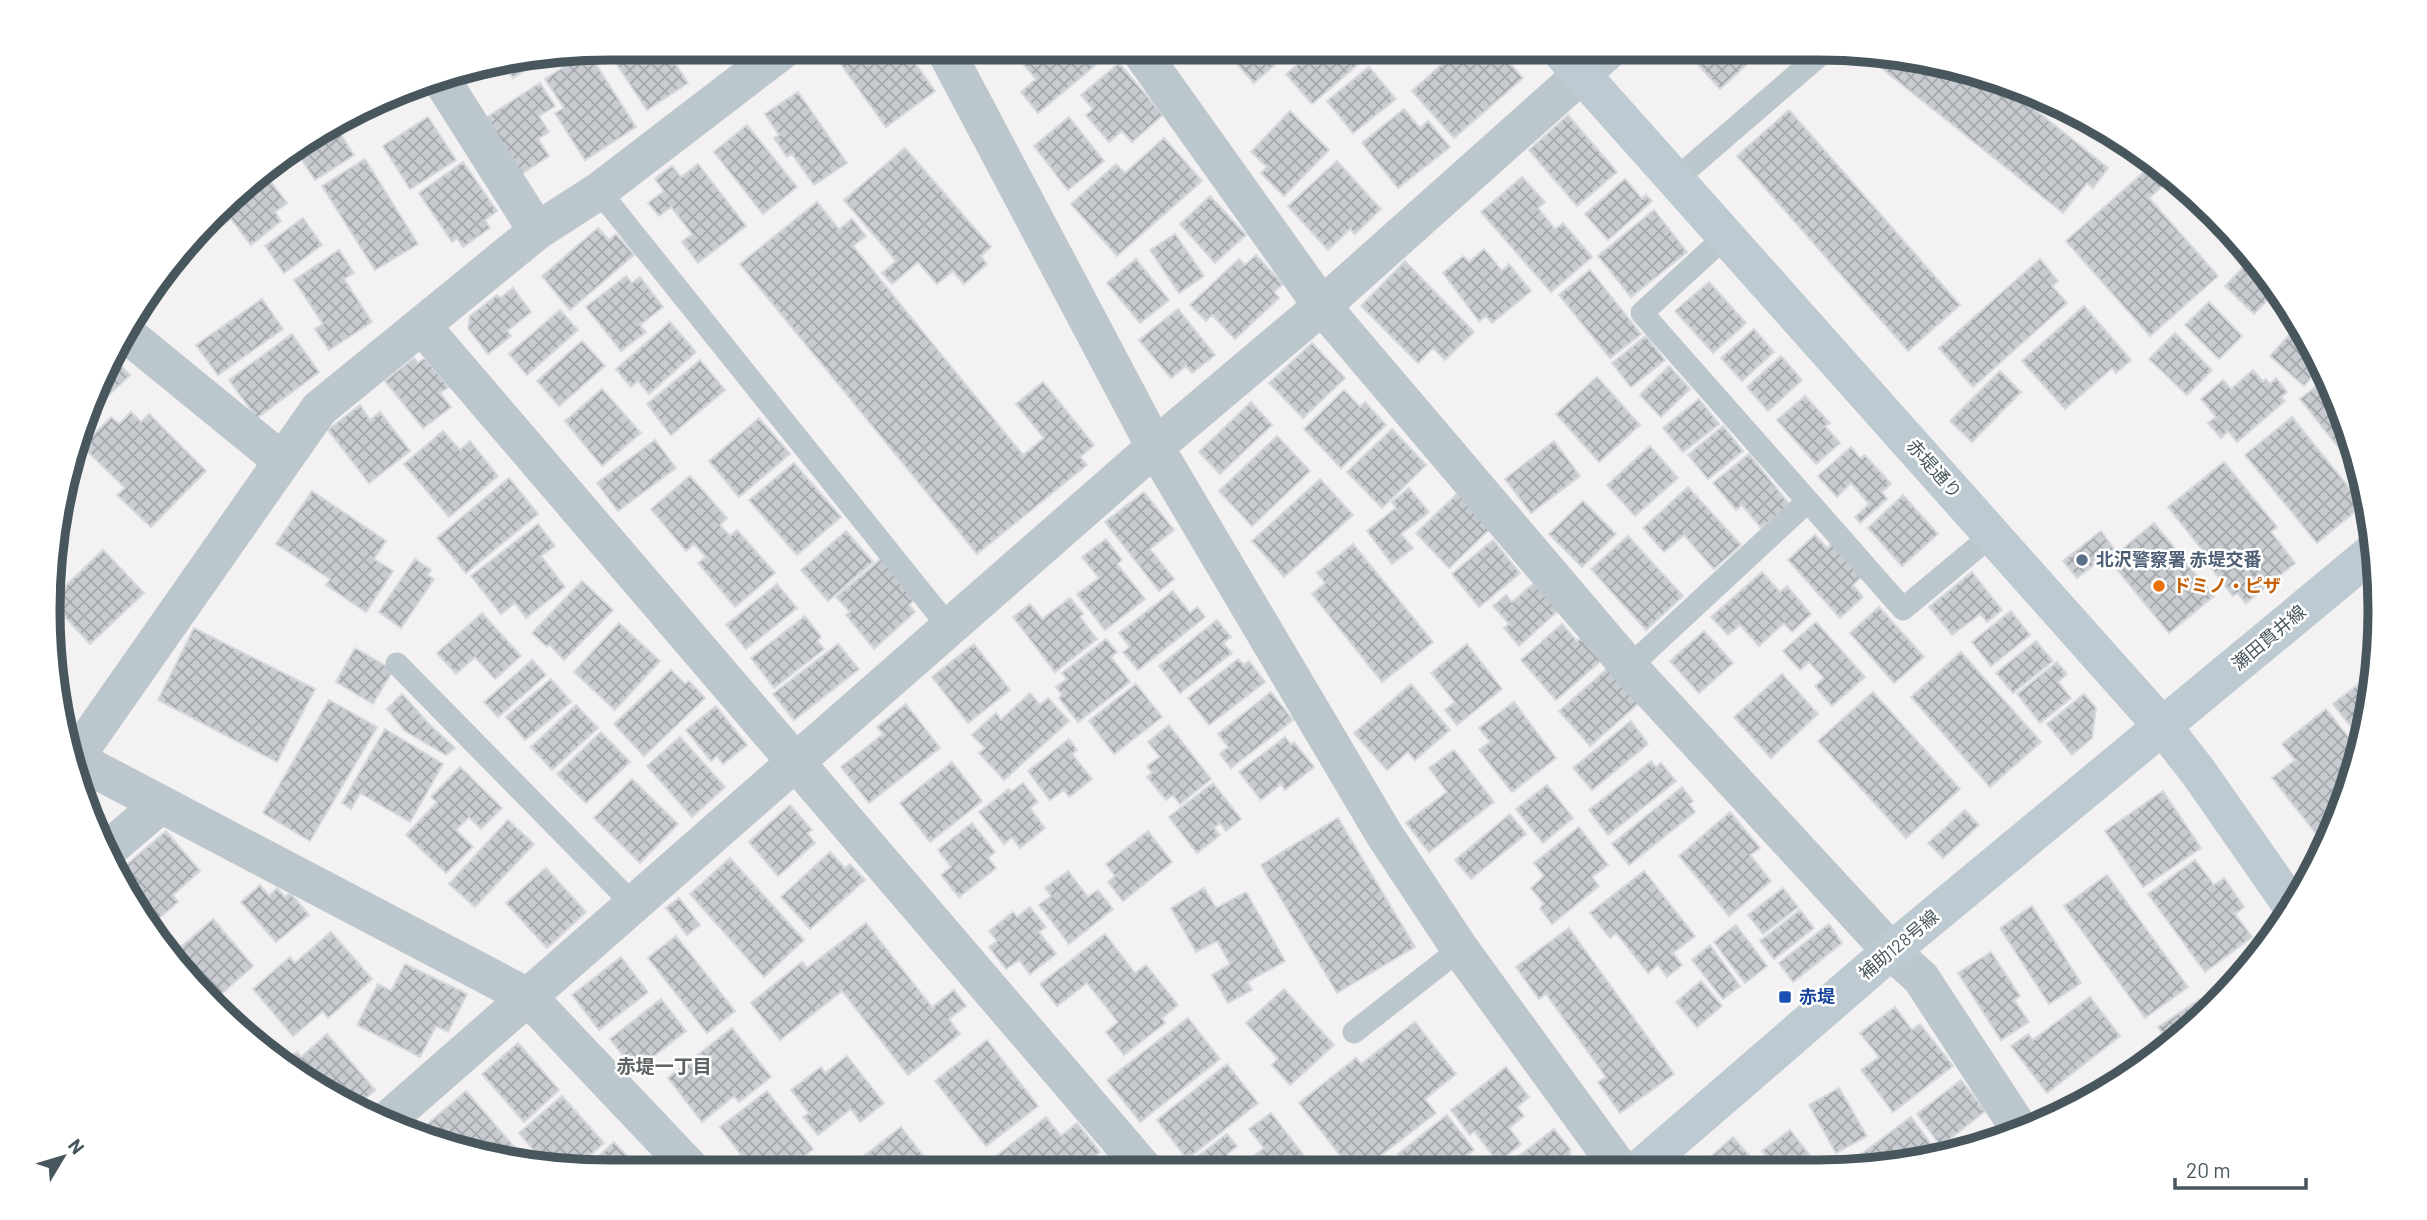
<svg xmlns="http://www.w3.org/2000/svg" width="2427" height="1220" viewBox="0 0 2427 1220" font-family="Barlow,'Noto Sans JP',sans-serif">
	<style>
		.building { fill: url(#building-cross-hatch); stroke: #d5d8dc; stroke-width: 2 }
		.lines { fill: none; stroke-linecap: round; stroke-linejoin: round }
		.lane { stroke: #bcc7cd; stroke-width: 23 }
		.street { stroke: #bcc7cd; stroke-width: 38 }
		.secondary { stroke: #bdcad2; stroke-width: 38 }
		.service-dot { fill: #5c6f8a; stroke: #fff; stroke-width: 2.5 }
		.food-dot { fill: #e8710a; stroke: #fff; stroke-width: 2.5 }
		.transit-dot { fill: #1a4fb4; stroke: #fff; stroke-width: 2.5 }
		.labels { text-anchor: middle; stroke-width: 5; stroke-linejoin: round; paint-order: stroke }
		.street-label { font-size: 18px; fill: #48575e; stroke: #fff }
		.service-label { font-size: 18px; font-weight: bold; fill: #4e5e75; stroke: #fff; text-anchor: start }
		.food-label { font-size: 18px; font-weight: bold; fill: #c56008; stroke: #fff; text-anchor: start }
		.transit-label { font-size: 18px; font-weight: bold; fill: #164399; stroke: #fff; text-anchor: start }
		.neighbourhood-label { font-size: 19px; font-weight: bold; fill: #5d6265; stroke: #fff }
		.rim { fill: none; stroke: #48575e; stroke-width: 9 }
	</style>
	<defs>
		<pattern id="building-cross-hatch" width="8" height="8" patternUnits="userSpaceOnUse" patternTransform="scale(1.75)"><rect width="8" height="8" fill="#c8ccd0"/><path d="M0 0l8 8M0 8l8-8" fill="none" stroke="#a4a8ac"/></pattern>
	</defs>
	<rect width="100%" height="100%" fill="#f3f1f1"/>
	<!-- building -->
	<path class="building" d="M664,47L688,83L647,110L606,48Z
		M838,47L904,48L935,91L886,127L832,52Z
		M1002,48H1033L1015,63Z
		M1045,48H1095L1104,58L1038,113L1021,92L1036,79L1024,65Z
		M1226,48H1294L1254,83L1224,50Z
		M1317,48H1353L1363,60L1312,104L1286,74Z
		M1383,48H1416L1398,64Z
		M1460,48H1496L1523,78L1454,138L1412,91Z
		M1683,48H1765L1720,89Z
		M1869,51L1962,66L1998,80L2108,168L2093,188L2087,183L2063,213L1865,55Z
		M588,52L636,127L585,160L555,113L564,108L545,79Z
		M543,58L513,78L504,65Z
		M1119,63L1163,115L1132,142L1122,131L1109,142L1086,115L1093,109L1081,95Z
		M503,65L483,78L478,69Z
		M1369,67L1396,99L1353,133L1327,101Z
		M540,83L555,106L539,116L549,132L538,139L549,156L520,175L484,119Z
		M798,92L847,163L814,185L792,154L787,157L774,138L779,135L765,114Z
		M1404,109L1420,128L1428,121L1450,147L1398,188L1362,143Z
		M1789,110L1960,305L1908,351L1737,156Z
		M1290,111L1329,150L1284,196L1261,173L1267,167L1251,152Z
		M1568,115L1617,172L1577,206L1529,150Z
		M428,117L456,160L410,189L383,146Z
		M1069,117L1104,161L1068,190L1034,146Z
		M747,125L797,187L763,214L714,152Z
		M336,127L354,155L315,180L295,149Z
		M1164,138L1202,181L1117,256L1071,204L1116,164L1125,173Z
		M905,148L991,247L981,256L987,264L964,284L953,271L937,284L918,262L892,284L882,273L896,261L844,200Z
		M365,159L418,244L375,270L322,186Z
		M1337,161L1381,209L1355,234L1350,229L1328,250L1288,206Z
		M463,162L497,211L485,220L490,228L463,247L457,238L452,242L419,193Z
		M698,164L746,226L698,263L682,242L692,234L671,207L659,216L648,203L664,191L655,179L672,166L681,177Z
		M2153,164L2168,181L2149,198L2218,276L2150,336L2066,241Z
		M262,170L287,203L275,212L281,221L251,245L231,219L223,225L217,217Z
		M1522,177L1545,202L1538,208L1555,229L1563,223L1592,257L1551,292L1481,212Z
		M1625,179L1642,199L1646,195L1652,201L1608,240L1585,214Z
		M1210,196L1246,235L1215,263L1180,224Z
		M817,202L839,229L852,219L866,236L853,246L1023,455L1044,438L1016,404L1043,382L1094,445L1080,457L1087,465L977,554L740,264Z
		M1654,210L1687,252L1631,297L1598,256Z
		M303,218L322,245L284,273L265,246Z
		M598,228L609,240L616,234L634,255L570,310L542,276Z
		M1175,234L1204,276L1179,293L1150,250Z
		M1484,249L1502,271L1509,264L1531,291L1492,323L1486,316L1479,321L1443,273L1463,256L1469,262Z
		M339,250L354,273L344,279L372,322L329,350L315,329L323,324L294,280Z
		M1256,255L1283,284L1274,292L1279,298L1235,339L1212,315L1206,321L1190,305L1239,259L1245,265Z
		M2253,257L2277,290L2254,314L2225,286Z
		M1136,259L1169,300L1140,323L1107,283Z
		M2040,259L2058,281L2052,286L2067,303L1973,387L1939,348Z
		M1405,261L1474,332L1445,360L1433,348L1418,363L1361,306Z
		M1590,270L1641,334L1610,358L1559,295Z
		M626,276L632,283L640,277L663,307L640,325L646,332L621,351L586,307Z
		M1709,282L1746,323L1713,353L1675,311Z
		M513,288L531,312L507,331L511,336L488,354L468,328L470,316L497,295L500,298Z
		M262,299L283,329L218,375L196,345Z
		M2209,302L2242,336L2219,359L2185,325Z
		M2084,306L2131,360L2116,373L2112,368L2065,409L2022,361Z
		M1178,309L1215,355L1192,373L1186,366L1171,378L1139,340Z
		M560,310L578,330L527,375L509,354Z
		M670,322L696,352L649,394L638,381L631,387L616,369Z
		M2300,323L2321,366L2304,386L2270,356Z
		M1754,329L1774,352L1742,381L1721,358Z
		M2175,333L2212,370L2187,395L2149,359Z
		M292,334L319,372L257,418L229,380Z
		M1646,336L1665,360L1631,387L1612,363Z
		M582,341L605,366L559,406L537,381Z
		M1312,343L1345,378L1303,418L1269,383Z
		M111,355L130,375L92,411L87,406L90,395Z
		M1781,356L1802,380L1768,411L1747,387Z
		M414,358L418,363L425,358L449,387L440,393L451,407L423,428L385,381Z
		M700,360L725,390L671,435L647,404Z
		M1669,366L1690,389L1661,417L1640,395Z
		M2253,370L2263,382L2266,379L2270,384L2276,378L2287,392L2281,397L2285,401L2237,442L2228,431L2221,438L2208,423L2216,417L2201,399L2223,380L2231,389Z
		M2000,371L2021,392L1972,442L1950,421Z
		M1597,377L1640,425L1599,462L1556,414Z
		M2327,378L2350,429L2358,472L2300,399Z
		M602,389L641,433L602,466L565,421Z
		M1344,390L1360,407L1365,402L1386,425L1341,468L1304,429Z
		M1805,396L1830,423L1825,426L1840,443L1816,464L1777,420Z
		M1699,399L1719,424L1683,452L1663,428Z
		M1251,402L1272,425L1220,474L1199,452Z
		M360,405L370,420L380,412L410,451L369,483L328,430Z
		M131,412L141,422L149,414L206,471L151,527L117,495L125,488L82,446L111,417L119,424Z
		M2292,417L2363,505L2317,543L2245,455Z
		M759,418L790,454L739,497L709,461Z
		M1723,426L1743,451L1708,479L1688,455Z
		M1392,429L1426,465L1382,508L1347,472Z
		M443,431L460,450L470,441L498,476L449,517L404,464Z
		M1277,436L1310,471L1252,526L1219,491Z
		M655,440L676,468L618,511L597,483Z
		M1554,441L1580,476L1531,513L1505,479Z
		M1650,446L1678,478L1635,516L1607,485Z
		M1851,447L1860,458L1865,455L1891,484L1882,492L1887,499L1860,523L1855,517L1869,504L1851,483L1837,497L1818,476Z
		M1749,454L1790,505L1761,528L1742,505L1736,510L1713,483Z
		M2224,462L2277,527L2271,532L2295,563L2246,603L2237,593L2233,596L2209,565L2212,562L2168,507Z
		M794,463L841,517L797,555L749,500Z
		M690,476L727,518L720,525L730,536L737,530L775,573L735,607L698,563L706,557L694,544L686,551L651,509Z
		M509,478L538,514L466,573L437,538Z
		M1320,479L1353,515L1284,577L1252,541Z
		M1688,487L1741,545L1714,569L1684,535L1664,552L1643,528Z
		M1409,488L1429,512L1401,534L1413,548L1392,564L1367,531L1396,508L1392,502Z
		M312,491L386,541L374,559L393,571L366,612L326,585L330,579L276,544Z
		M1144,492L1174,530L1150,549L1174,579L1159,591L1105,522Z
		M1458,493L1491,528L1449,568L1416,533Z
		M1903,495L1938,534L1902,566L1868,528Z
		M1583,501L1616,534L1582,567L1549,534Z
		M2154,523L2214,596L2169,633L2109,560Z
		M538,524L555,546L541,556L565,587L526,618L515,603L501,614L471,576Z
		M846,531L873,562L828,601L801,570Z
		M2101,531L2114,549L2077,578L2063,561Z
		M1815,535L1827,548L1833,542L1862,576L1853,585L1863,597L1840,618L1788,560Z
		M1628,536L1683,596L1646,630L1591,569Z
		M1106,539L1122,560L1117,564L1145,599L1105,630L1077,594L1099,578L1082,557Z
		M1493,540L1520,573L1479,607L1452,574Z
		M1353,544L1433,642L1382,682L1312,594L1325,583L1317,573Z
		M103,550L144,593L90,644L55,606V596Z
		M882,558L917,597L909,605L915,612L874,649L846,615L850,612L836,597Z
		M415,559L431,570L427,575L434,579L401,628L379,612Z
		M1762,572L1780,592L1787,586L1811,614L1792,632L1784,623L1759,646L1740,625L1728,635L1711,617Z
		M1972,572L2002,610L1987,622L1980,614L1952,635L1929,607Z
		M582,581L613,610L564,660L549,644L547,647L532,633Z
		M1534,583L1559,610L1519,646L1504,628L1509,624L1493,606L1506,595L1512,602Z
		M777,584L797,608L746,649L726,625Z
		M1173,591L1190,613L1197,607L1205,617L1138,670L1123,652L1130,647L1119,633Z
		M1070,598L1083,614L1080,617L1097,639L1055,672L1013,617L1030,604L1042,619Z
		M1879,607L1924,657L1894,683L1850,633Z
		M2011,611L2030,635L1991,666L1972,642Z
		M482,613L521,656L495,679L475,657L456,674L437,653Z
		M805,616L821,637L817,641L824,649L774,688L751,658Z
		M1217,620L1231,637L1223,643L1232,653L1180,693L1159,666Z
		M1816,622L1865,677L1832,706L1815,686L1824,678L1809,662L1800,670L1783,651Z
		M619,623L660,661L615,710L574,672Z
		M1562,624L1577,641L1582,637L1602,660L1556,700L1521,660Z
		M194,628L315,689L277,762L158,700Z
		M1704,631L1733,663L1699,693L1670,661Z
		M1106,639L1117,652L1111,657L1130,682L1078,722L1059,698L1062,695L1056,687L1067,679L1062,673Z
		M2036,641L2053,661L2013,693L1996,673Z
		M838,644L859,669L794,720L773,694Z
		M974,644L1010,690L968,723L932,677Z
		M1467,644L1502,689L1457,725L1445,710L1455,702L1431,673Z
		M355,648L393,670L373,704L336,682Z
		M1961,652L2041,742L1990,787L1911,697Z
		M1238,659L1244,665L1249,661L1265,682L1209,725L1188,698Z
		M532,660L546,675L498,717L484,702Z
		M2057,662L2067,674L2058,682L2071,698L2040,723L2017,694Z
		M1608,668L1639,703L1590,746L1559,711Z
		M671,670L685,684L689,681L705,698L644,756L614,724Z
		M2375,671L2363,742L2333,704Z
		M1782,674L1818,714L1771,758L1734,717Z
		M551,679L571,702L525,740L506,717Z
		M1136,684L1162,717L1114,754L1089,721Z
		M1411,684L1450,730L1415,760L1408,752L1387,770L1354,733Z
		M1271,692L1293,720L1231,768L1220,754L1228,747L1218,734Z
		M1873,692L1960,789L1906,838L1818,741Z
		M1030,693L1040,705L1048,698L1069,721L1004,780L979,753L985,748L972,735L996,713L1001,720Z
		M402,694L430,725L455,748L446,755L405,731L387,709Z
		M2084,694L2096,708L2092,738L2072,755L2047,724Z
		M329,700L377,727L310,841L263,813Z
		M1514,702L1556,758L1512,792L1479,750L1490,742L1479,728Z
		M906,704L940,748L869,803L841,767L883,734L877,727Z
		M576,705L598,728L552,770L531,747Z
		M716,706L747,745L723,764L717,756L711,761L686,730Z
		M2326,709L2361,753L2326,846L2272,778L2295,760L2282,744Z
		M1631,721L1648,744L1592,790L1573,768Z
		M1169,725L1211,779L1180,804L1173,795L1166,800L1147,777L1152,773L1147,766L1160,757L1148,742Z
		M385,729L443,764L410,822L360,793L351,809L342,803Z
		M601,732L630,762L586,803L557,774Z
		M680,737L725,787L692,817L647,766Z
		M1285,737L1291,745L1294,742L1314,767L1285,790L1281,784L1261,800L1239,772Z
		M1069,739L1077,750L1072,754L1092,779L1069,797L1064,790L1050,800L1028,771Z
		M1454,750L1494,802L1429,852L1406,823L1447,792L1429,768Z
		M1651,761L1656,767L1661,763L1676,781L1608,835L1589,810Z
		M952,762L982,801L930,842L900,803Z
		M460,767L502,808L481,829L469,817L456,830L473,847L446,873L406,835L437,802L431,797Z
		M632,779L678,824L640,863L594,818Z
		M1023,783L1038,802L1030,808L1045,828L1020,848L1012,837L1004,844L979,812L1009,789L1011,792Z
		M1213,783L1241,819L1226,831L1220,823L1214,828L1220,835L1197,853L1169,817Z
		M1547,785L1573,818L1543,843L1516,809Z
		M1682,787L1693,801L1689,804L1695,812L1629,865L1612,844Z
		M2163,791L2201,848L2143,887L2105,831Z
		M790,805L812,830L807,833L815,843L778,876L749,842Z
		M1965,810L1979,825L1943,858L1928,843Z
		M1730,812L1760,848L1750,855L1771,881L1729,916L1679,856Z
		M1510,814L1526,834L1471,879L1455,860Z
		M1338,818L1415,947L1337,993L1261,865Z
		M508,820L534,844L475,907L449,884Z
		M972,823L995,852L988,858L996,868L959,897L941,875L951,867L938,850Z
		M1579,827L1608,865L1592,877L1599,886L1552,924L1540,908L1544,904L1531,888L1544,876L1534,863Z
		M166,831L200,871L173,895L178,902L152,924L116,874Z
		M1148,831L1172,862L1123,901L1108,882L1115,876L1106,864Z
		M830,852L845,868L850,864L865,880L810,929L781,897Z
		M730,858L804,940L764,977L690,894Z
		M2195,860L2214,885L2224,878L2244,907L2235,914L2252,937L2205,972L2148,894Z
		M546,868L586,912L547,948L506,903Z
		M1068,871L1088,897L1098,890L1113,909L1069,944L1039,905L1051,896L1045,888Z
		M1644,871L1695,936L1673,953L1682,965L1667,977L1658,965L1648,973L1616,933L1610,938L1590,913Z
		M2107,875L2188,987L2145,1018L2064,906Z
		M260,885L269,896L277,888L285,897L290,893L309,915L276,942L241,902Z
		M1204,888L1216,908L1246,892L1285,961L1247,982L1252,990L1228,1003L1212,975L1230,964L1217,941L1196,952L1171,908Z
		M1783,888L1798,907L1763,934L1748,915Z
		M679,898L700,925L687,935L666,908Z
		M2032,906L2081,983L2049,1004L2000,928Z
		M1030,907L1046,927L1039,932L1056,954L1030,974L1019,960L1006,969L989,947L997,941L989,931L1013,912L1017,917Z
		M1800,910L1814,928L1774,959L1760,941Z
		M213,919L253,966L211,1003L173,954Z
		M866,923L932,1007L954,990L966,1006L949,1019L960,1034L908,1075L842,991L780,1040L751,1003L802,962L807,968Z
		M1829,924L1842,943L1793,982L1779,963Z
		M1736,925L1767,966L1745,983L1714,942Z
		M1569,928L1674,1074L1620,1113L1598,1082L1606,1077L1546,994L1539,999L1516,967Z
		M331,932L372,979L328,1018L323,1011L293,1036L253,989L290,957L295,963Z
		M1105,934L1135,973L1146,965L1178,1005L1162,1018L1165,1023L1124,1055L1106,1032L1118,1022L1087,983L1057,1006L1040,984Z
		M676,936L735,1011L707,1033L648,958Z
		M1710,945L1740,986L1723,999L1692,960Z
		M2263,946L2240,981L2229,991L2221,980Z
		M1991,952L2020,996L2014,1000L2029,1022L2001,1040L1958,973Z
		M621,957L648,992L599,1030L572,995Z
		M405,964L467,994L448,1032L436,1026L420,1057L357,1025L378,984L391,991Z
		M1701,981L1722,1006L1697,1027L1676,1002Z
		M1284,989L1334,1045L1290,1085L1272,1065L1278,1059L1246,1023Z
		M2090,997L2120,1036L2047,1093L2011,1046L2028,1034L2033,1040Z
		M661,999L686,1031L635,1071L610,1039Z
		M2200,999L2208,1011L2171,1046L2158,1027Z
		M1895,1007L1912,1030L1920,1024L1953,1066L1893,1112L1861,1070L1879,1057L1860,1033Z
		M1188,1018L1220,1059L1140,1122L1107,1080Z
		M1415,1022L1456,1074L1425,1099L1436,1113L1363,1169H1351L1299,1103L1356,1058L1361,1064Z
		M732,1028L771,1077L739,1102L734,1096L702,1122L668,1078Z
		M327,1034L375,1090L353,1109L286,1061L297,1052L301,1057Z
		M987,1040L1038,1106L986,1146L935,1081Z
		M518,1043L559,1090L524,1122L482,1074Z
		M847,1056L884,1103L860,1122L851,1109L818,1135L803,1117L809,1113L791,1090L821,1067L825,1073Z
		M1227,1064L1258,1103L1187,1159L1157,1120Z
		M1506,1067L1529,1097L1517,1107L1524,1116L1509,1128L1521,1144L1498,1162L1474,1131L1470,1135L1451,1110Z
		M2110,1075L2115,1082L2060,1114L2057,1109Z
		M1961,1080L1985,1111L1941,1146L1917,1114Z
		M1839,1088L1867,1136L1836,1153L1809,1105Z
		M466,1091L529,1164L465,1154L415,1135Z
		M767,1091L813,1149L785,1171H738L732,1163L741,1155L720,1127Z
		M562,1096L604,1143L572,1171L549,1168L519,1133Z
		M1271,1113L1315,1170H1252L1246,1162L1264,1148L1249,1129Z
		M1447,1115L1474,1150L1465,1157L1474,1169H1410L1398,1154Z
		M1046,1117L1061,1136L1077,1123L1100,1152L1076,1170H989L985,1165Z
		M1911,1117L1936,1151L1926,1158L1890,1168H1870L1860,1155Z
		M901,1127L935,1171H862L855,1163Z
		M1554,1129L1570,1149L1569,1169H1510L1507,1165Z
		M1790,1130L1820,1168H1775L1762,1151Z
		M1227,1134L1237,1146L1227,1154L1237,1170H1180Z
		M1733,1137L1760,1168L1697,1169Z
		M614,1142L641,1171L582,1172Z"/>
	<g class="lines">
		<!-- lane -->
		<path class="lane" d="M1675,180L1828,48
			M599,191L949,627
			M1726,236L1642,313L1903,609L1992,535
			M397,664L633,904
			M1629,667L1808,501
			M1354,1032L1460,949"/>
		<!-- street -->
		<path class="street" d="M944,48L1155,447L1384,834L1460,949L1620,1169
			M1138,48L1322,306L1629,667L1891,951L1921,978L2022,1133
			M439,76L537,231
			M422,326L1145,1170
			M124,332L282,461
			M75,758L319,409L537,231L599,191L787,47
			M75,759L528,997L693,1171
			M104,853L161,804
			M384,1123L1155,447L1322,306L1611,48"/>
		<!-- secondary -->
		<path class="secondary" d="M1558,48L2163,727L2199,773L2291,905
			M1639,1169L1891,951L2375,550"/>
	</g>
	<!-- markers -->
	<circle class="service-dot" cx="2082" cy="560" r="7"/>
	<circle class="food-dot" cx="2159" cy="586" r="7"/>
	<rect class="transit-dot" x="1778" y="990" width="14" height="14" rx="3.5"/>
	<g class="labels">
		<!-- street labels -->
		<g class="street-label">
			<text transform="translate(1934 469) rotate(48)" y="6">赤堤通り</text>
			<text transform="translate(2269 638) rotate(-40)" y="6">瀬田貫井線</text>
			<text transform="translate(1899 945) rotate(-40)" y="6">補助128号線</text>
		</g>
		<!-- service labels -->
		<g class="service-label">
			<text x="2096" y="566">北沢警察署 赤堤交番</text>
		</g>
		<!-- food labels -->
		<g class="food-label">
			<text x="2173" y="592">ドミノ・ピザ</text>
		</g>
		<!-- transit labels -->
		<g class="transit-label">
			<text x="1799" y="1003">赤堤</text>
		</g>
		<!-- neighbourhood labels -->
		<g class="neighbourhood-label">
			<text x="664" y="1073">赤堤一丁目</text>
		</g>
	</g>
	<!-- crop -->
	<path d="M0 0H2427V1220H0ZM610 60H1818A550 550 0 0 1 2368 610V610A550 550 0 0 1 1818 1160H610A550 550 0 0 1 60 610V610A550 550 0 0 1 610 60Z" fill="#fff" fill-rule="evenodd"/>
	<path class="rim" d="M610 60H1818A550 550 0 0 1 2368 610V610A550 550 0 0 1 1818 1160H610A550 550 0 0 1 60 610V610A550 550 0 0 1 610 60Z"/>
	<!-- north arrow -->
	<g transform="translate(63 1157) rotate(52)" stroke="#ffffff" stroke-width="5" paint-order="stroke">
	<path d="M0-5L12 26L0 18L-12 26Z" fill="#48575e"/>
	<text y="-10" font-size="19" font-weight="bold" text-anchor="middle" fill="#48575e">N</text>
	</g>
	<!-- scale -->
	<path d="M2175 1178v10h131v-10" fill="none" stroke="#48575e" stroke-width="3.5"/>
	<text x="2186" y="1178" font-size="21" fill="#48575e" stroke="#ffffff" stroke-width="5" paint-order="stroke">20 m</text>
</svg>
